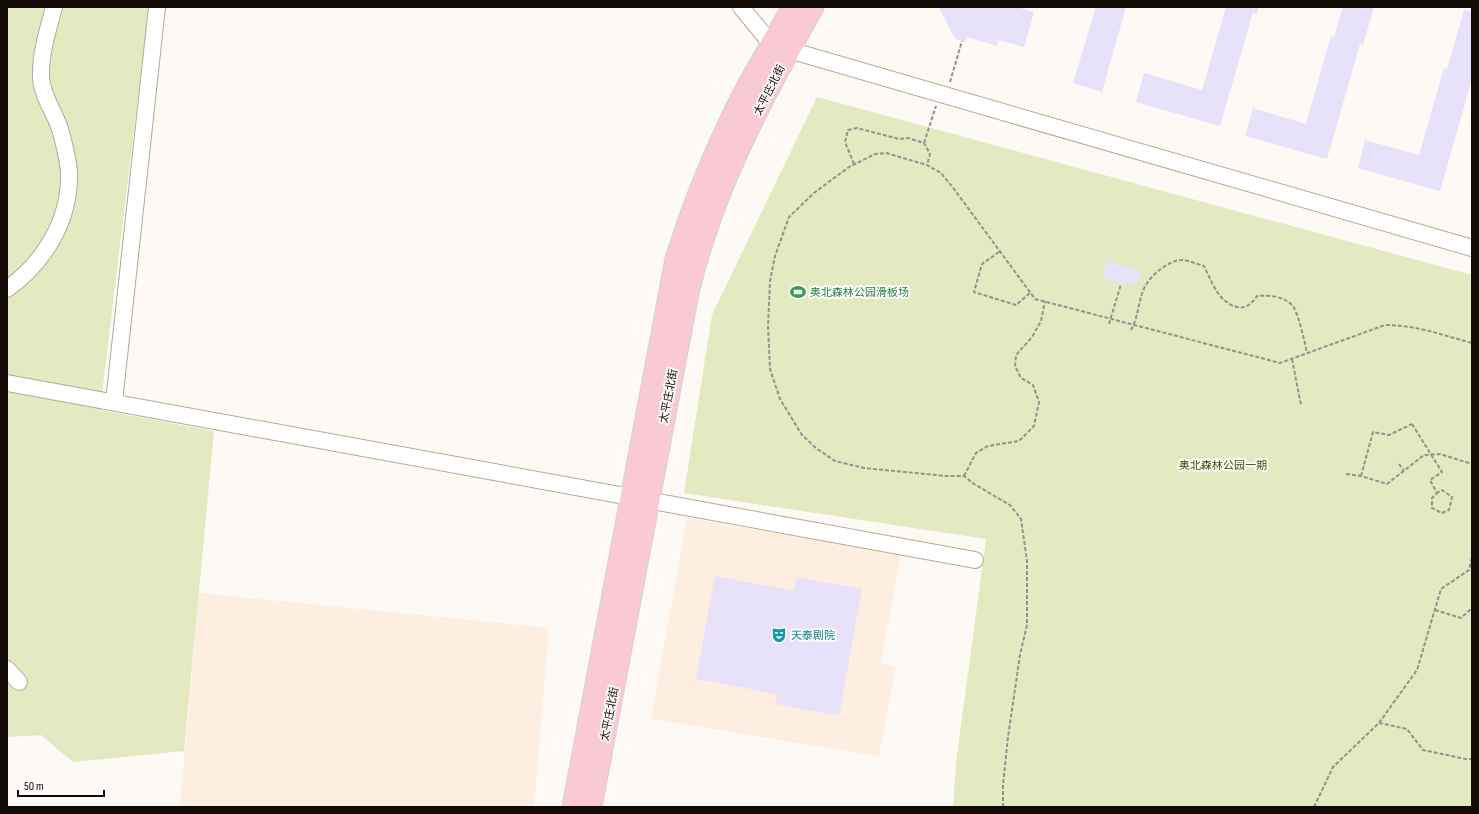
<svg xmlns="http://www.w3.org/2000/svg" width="1479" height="814" viewBox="0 0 1479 814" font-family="'Sofia Sans Condensed','Noto Sans SC',sans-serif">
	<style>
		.built { fill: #feeedf }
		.green { fill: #e3e9c1 }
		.building { fill: #e8e1fa }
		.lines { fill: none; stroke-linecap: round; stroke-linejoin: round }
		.minor-casing { stroke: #bba795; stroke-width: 18 }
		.major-casing { stroke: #d4d3d2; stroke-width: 23 }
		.path { stroke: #96918d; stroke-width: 2; stroke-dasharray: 4 2; stroke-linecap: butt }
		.minor { stroke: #fff; stroke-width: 16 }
		.major { stroke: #f9c9d4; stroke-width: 21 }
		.path-bridge { stroke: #96918d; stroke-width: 2; stroke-dasharray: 4 2; stroke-linecap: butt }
		.labels { text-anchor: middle; stroke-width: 4; stroke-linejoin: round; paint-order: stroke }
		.street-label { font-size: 11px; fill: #110a05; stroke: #fdf9f5 }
		.leisure-label { font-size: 11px; fill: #27864d; stroke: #fdf9f5; text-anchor: start }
		.park-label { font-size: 11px; fill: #454b05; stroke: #fdf9f5 }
		.culture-label { font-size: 11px; fill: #0d838f; stroke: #fdf9f5; text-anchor: start }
	</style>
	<rect width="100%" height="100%" fill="#fdf9f5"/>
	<!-- built -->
	<path class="built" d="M687,518L901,554L881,663L896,667L879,756L651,719Z
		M199,593L549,628L534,807H180Z"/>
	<!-- green -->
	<path class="green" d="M7,7H149L100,410L214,431L184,751L73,762L41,735L7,737Z
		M817,97L1472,275V807H953L956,763L986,539L684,493L712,315Z"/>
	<!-- building -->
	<path class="building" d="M939,7H1017L1034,12L1024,47L999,40L997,46L967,37L966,42L955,39Z
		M1096,7H1126L1102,92L1073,83Z
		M1226,7H1259L1257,14L1253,12L1220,126L1136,102L1144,73L1202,90Z
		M1343,7H1374L1363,45L1360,44L1327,159L1245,136L1253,108L1306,124L1331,36L1334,37Z
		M1464,10L1472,12V79L1440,191L1358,168L1365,140L1419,155L1444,68L1447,69Z
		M1107,261L1141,271L1136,285L1126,282L1125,285L1103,278Z
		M715,576L794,591L797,577L862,589L839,716L776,704L777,694L696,679Z"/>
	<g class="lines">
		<defs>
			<path id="minor" d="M741,7L772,45L1472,248
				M7,289C44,263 70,220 69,174C69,163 63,139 60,129C55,113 42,96 41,78C40,54 48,30 54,7
				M7,383L975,560
				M114,402L157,7
				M7,669L19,682"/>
			<path id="major" d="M573,807L676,259C691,210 710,163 732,117C750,79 772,44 793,7
				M591,807L687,298C692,276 698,253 706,231C732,153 773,79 813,7"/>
		</defs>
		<!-- minor casing -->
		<use href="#minor" class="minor-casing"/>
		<!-- major casing -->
		<use href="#major" class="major-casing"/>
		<!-- path -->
		<path class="path" d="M950,82L962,41
			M924,143L936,106
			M854,164L845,142L848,130L857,128L899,139L908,138L924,143L930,154L927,165
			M999,252L982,264L974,292L1016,305L1030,293
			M1109,324L1121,284
			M1131,330C1138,318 1138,304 1143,291C1147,278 1169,259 1183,260C1190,261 1197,264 1204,266C1212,282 1218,302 1237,307C1247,309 1252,303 1257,296C1269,295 1283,296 1292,305C1298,311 1305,343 1307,353
			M1292,359L1301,405
			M1399,464L1404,471
			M1346,474L1361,476L1387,484L1424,455L1440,454L1472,464
			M964,476L976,453L988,446L1019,441L1034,426L1039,402L1033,385L1021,378L1015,366L1016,355L1032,337L1041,321L1045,301
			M1361,476L1373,432L1389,435L1412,424
			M1435,610L1461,618L1472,608
			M1379,723L1407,729L1423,750L1466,759H1472
			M1003,807V785L1008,737L1020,655L1027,625V561L1021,519L1010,505L974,484L964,476H946L864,468L835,461L816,448L802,435L780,399L770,369L768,326L770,281L775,256L789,217L814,193L849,167L875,154L886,153L927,165L941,173L954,189L1035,299L1280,363L1385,325C1416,325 1442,335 1472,343
			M1314,807L1333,767L1379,723L1417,670L1441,589L1469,570L1472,557"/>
		<!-- minor -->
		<use href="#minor" class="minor"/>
		<!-- major -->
		<use href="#major" class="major"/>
		<!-- path-bridge -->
		<path class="path-bridge" d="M1412,424L1442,472L1430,480L1437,493L1432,498V508L1442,513L1449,510L1452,497L1442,490L1437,493"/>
	</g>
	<!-- icons -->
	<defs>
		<symbol id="stadium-bare" viewBox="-9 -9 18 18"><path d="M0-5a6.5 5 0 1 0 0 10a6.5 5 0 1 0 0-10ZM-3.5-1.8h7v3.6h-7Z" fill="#2e9e5b" stroke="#fdf9f5" stroke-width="2.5" paint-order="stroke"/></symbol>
		<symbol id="theatre-bare" viewBox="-9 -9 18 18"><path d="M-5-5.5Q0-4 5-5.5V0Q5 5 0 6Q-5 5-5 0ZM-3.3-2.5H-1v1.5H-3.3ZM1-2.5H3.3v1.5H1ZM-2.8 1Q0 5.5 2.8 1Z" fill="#0f9aa8" stroke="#fdf9f5" stroke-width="2.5" paint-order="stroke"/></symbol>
	</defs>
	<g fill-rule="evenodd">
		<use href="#stadium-bare" x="787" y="281" width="22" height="22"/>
		<use href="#theatre-bare" x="768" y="624" width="22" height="22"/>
	</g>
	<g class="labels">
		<!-- street labels -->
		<g class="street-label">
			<text transform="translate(769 90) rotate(-63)" y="4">太平庄北街</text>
			<text transform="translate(668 396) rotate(-79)" y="4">太平庄北街</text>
			<text transform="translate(609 714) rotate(-79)" y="4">太平庄北街</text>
		</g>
		<!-- leisure labels -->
		<g class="leisure-label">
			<text x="810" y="296">奥北森林公园滑板场</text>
		</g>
		<!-- park labels -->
		<g class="park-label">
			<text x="1223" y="469">奥北森林公园一期</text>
		</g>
		<!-- culture labels -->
		<g class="culture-label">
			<text x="791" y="639">天泰剧院</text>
		</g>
	</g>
	<!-- border -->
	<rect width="1479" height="814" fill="none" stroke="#110a05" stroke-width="16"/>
	<!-- scale -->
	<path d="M18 790v6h86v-6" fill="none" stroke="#110a05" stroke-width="2"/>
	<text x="24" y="790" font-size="12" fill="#110a05" stroke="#fdf9f5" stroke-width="3" paint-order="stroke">50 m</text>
</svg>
